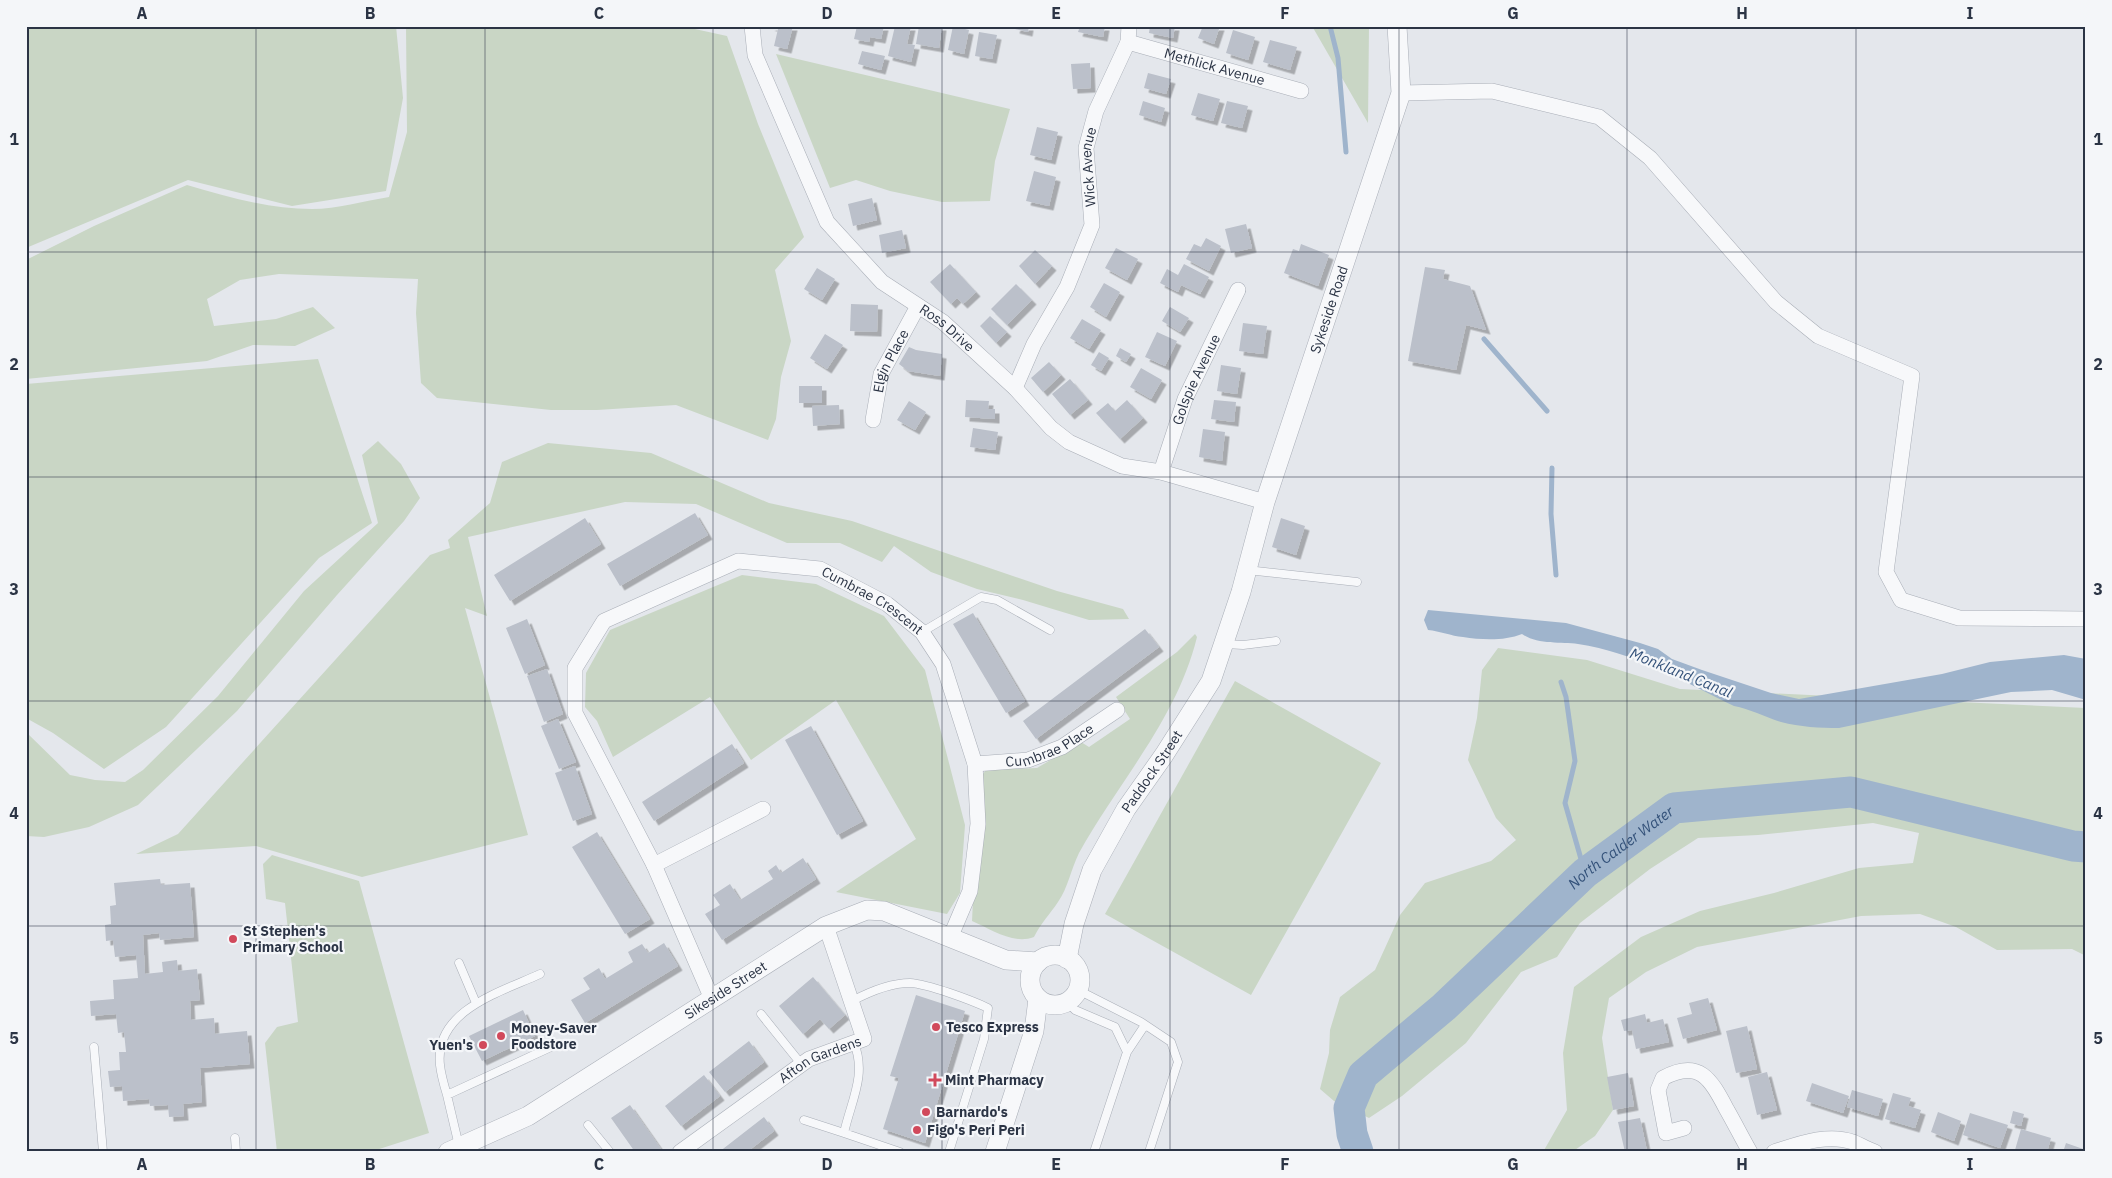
<svg xmlns="http://www.w3.org/2000/svg" width="2112" height="1178" viewBox="0 0 2112 1178" font-family="'IBM Plex Sans',sans-serif">
	<style>
		.green { fill: #c9d6c5 }
		.water { fill: #9fb4cc }
		.lines { fill: none; stroke-linecap: round; stroke-linejoin: round }
		.stream { stroke: #9fb4cc; stroke-width: 5 }
		.river { stroke: #9fb4cc; stroke-width: 31 }
		.building { fill: #bbc0ca; filter: url(#shadow) }
		.service-casing { stroke: #a9aeb7; stroke-width: 9 }
		.minor-casing { stroke: #a9aeb7; stroke-width: 16 }
		.tertiary-casing { stroke: #a9aeb7; stroke-width: 20 }
		.service { stroke: #f7f8fa; stroke-width: 8 }
		.minor { stroke: #f7f8fa; stroke-width: 15 }
		.tertiary { stroke: #f7f8fa; stroke-width: 19 }
		.grid { fill: none; stroke: #2b3445; stroke-width: 1; stroke-opacity: 0.55 }
		.poi-dot { fill: #d1495b; stroke: #f4f6f9; stroke-width: 2 }
		.labels { text-anchor: middle; stroke-width: 4.5; stroke-linejoin: round; paint-order: stroke }
		.street-label { font-size: 14px; fill: #2b3445; stroke: #f4f6f9 }
		.poi-label { font-size: 14px; font-weight: bold; fill: #2b3445; stroke: #f4f6f9; text-anchor: start }
		.water-label { font-size: 15px; font-style: italic; fill: #34527a; stroke: #f4f6f9 }
		.neatline { fill: none; stroke: #2b3445; stroke-width: 2 }
		.grid-label { font-size: 16px; text-anchor: middle; font-weight: bold; fill: #2b3445 }
	</style>
	<defs>
		<filter id="shadow"><feDropShadow dx="4.5" dy="4.5" stdDeviation="0" flood-color="#0004"/></filter>
	</defs>
	<rect width="100%" height="100%" fill="#e4e7ec"/>
	<!-- green -->
	<path class="green" d="M26,26H396L403,98L386,191L292,206L188,180L26,248Z
		M406,26H681L727,36L758,124L804,237L775,270L791,341L781,377L776,419L768,440L676,405L597,410H551L437,398L421,383L416,313L418,279L279,274L240,280L207,299L214,326L276,319L313,307L335,328L295,346L253,345L207,361L26,379V260L94,226L187,185C228,197 269,209 312,209C337,209 364,201 389,197L407,132Z
		M1312,26H1369L1368,123Z
		M776,54L1010,109L995,161L990,201L942,202L890,191L856,180L830,188Z
		M318,359L372,523L319,558L166,727L104,769L53,733L26,718V384Z
		M378,441L401,464L420,498L404,521L337,595L237,711L138,805L89,827L44,837L26,836V732L70,775L95,780L125,782L143,770L218,696L304,591L378,523L362,455Z
		M548,443L651,453L769,503L852,521L1057,591L1123,609L1129,619L1089,620L1023,600L977,589L931,572L894,546L882,562L840,543H787L696,504L625,502L468,537L487,616L465,608L528,835L362,877L256,846L136,854L178,834L430,555L450,548L448,540L490,503L502,462Z
		M742,575L816,584L884,616L925,670L965,825L960,893L947,914L836,892L916,839L836,700L751,760L710,697L613,757L597,721L585,707L586,673L610,630Z
		M1195,634L1197,637C1177,719 1119,781 1079,853C1071,869 1068,888 1058,902C1050,914 1041,923 1034,937C1013,945 991,929 972,921L979,779L986,770L1037,768L1081,742L1089,747L1130,719L1116,697L1177,652Z
		M1498,648L1587,660L1680,689L2086,708V956L2072,949L1997,950L1956,927L1920,914L1861,916L1697,947L1646,972L1609,998L1602,1038L1613,1110L1595,1136L1572,1152H1543L1567,1110L1563,1053L1574,987L1641,937L1700,911L1774,893L1859,868L1913,863L1919,833L1873,823L1758,835L1698,838L1650,869L1580,923L1557,957L1521,972L1466,1043L1402,1096L1369,1118L1334,1101L1320,1089L1329,1053L1330,1030L1340,997L1375,970L1400,915L1425,883L1491,861L1516,840L1496,818L1468,760L1477,718L1482,670Z
		M1235,681L1381,763L1251,995L1105,914Z
		M272,855L359,881L429,1133L370,1152H277L265,1043L277,1027L298,1022L285,903L266,899L263,864Z"/>
	<!-- water -->
	<path class="water" d="M1428,610L1566,623L1640,643L1658,649L1672,659L1702,670L1771,693L1799,699L1942,674L1990,662L2064,655L2086,659V700L2052,690L2011,692L1839,728C1820,728 1800,727 1781,722C1765,717 1750,709 1734,706C1684,682 1634,652 1578,644C1561,642 1537,645 1522,634C1505,641 1482,640 1463,637C1451,636 1440,631 1428,630L1424,620Z"/>
	<g class="lines">
		<!-- stream -->
		<path class="stream" d="M1330,26L1338,58L1346,152
			M1484,339L1547,411
			M1552,468L1551,514L1556,575
			M1561,682L1566,697L1575,761L1565,803L1585,873"/>
		<!-- river -->
		<path class="river" id="s1" d="M1358,1152L1352,1134L1349,1108L1363,1075L1444,1007L1585,873L1674,808L1851,792L2073,846L2086,847"/>
	</g>
	<!-- building -->
	<path class="building" d="M793,26L787,49L774,46L778,29L770,26Z
		M857,26H884L881,39L870,37L869,42L854,39Z
		M895,26H911L907,44L915,45L911,62L888,56Z
		M919,26H942L939,48L916,44Z
		M953,26L969,30L964,54L948,50Z
		M1016,26H1029L1028,32L1015,29Z
		M1080,26H1105L1103,37L1078,32Z
		M1150,26H1175L1173,38L1149,33Z
		M1203,26H1220L1214,44L1198,38Z
		M1233,30L1255,37L1248,60L1226,53Z
		M979,32L997,35L992,59L975,56Z
		M1270,40L1297,47L1290,70L1263,62Z
		M862,51L885,56L881,70L858,64Z
		M1090,63L1091,88L1073,89L1071,64Z
		M1148,73L1171,79L1166,94L1144,88Z
		M1198,93L1220,99L1213,121L1191,115Z
		M1143,101L1165,108L1161,122L1139,115Z
		M1227,101L1248,106L1242,128L1221,123Z
		M1037,127L1058,132L1051,160L1030,155Z
		M1034,171L1056,177L1049,206L1026,201Z
		M872,198L877,220L853,226L848,204Z
		M1246,224L1252,248L1231,253L1225,229Z
		M902,230L906,248L882,253L879,235Z
		M1206,238L1221,246L1209,271L1186,259L1194,244L1201,247Z
		M1301,244L1329,255L1318,286L1284,273L1293,249L1299,251Z
		M1116,248L1138,259L1127,280L1105,268Z
		M1035,250L1052,266L1035,284L1019,266Z
		M950,264L976,292L963,304L957,298L951,304L930,282Z
		M1184,264L1209,277L1200,294L1181,285L1178,292L1160,283L1167,269L1178,275Z
		M1425,267L1445,270L1443,279L1470,286L1486,330L1466,325L1456,370L1408,361Z
		M817,268L835,279L822,300L804,289Z
		M1104,283L1120,292L1106,317L1090,307Z
		M1016,284L1032,300L1007,325L991,309Z
		M851,304L878,305L877,332L850,331Z
		M1170,307L1189,318L1180,332L1162,321Z
		M990,316L1007,332L996,343L980,326Z
		M1082,319L1101,330L1089,349L1070,338Z
		M1243,323L1267,326L1263,354L1239,351Z
		M1157,332L1177,341L1165,366L1145,357Z
		M825,334L843,345L827,369L810,358Z
		M909,347L916,350L942,354L940,376L908,371L899,364Z
		M1120,348L1131,354L1126,362L1116,356Z
		M1099,352L1109,358L1101,371L1091,365Z
		M1049,362L1061,375L1043,392L1031,378Z
		M1221,365L1241,368L1237,394L1217,391Z
		M1141,368L1162,380L1151,399L1130,387Z
		M1070,379L1088,400L1070,415L1052,394Z
		M799,386H822V403H799Z
		M966,400L989,401L988,409H995V419L965,417Z
		M1127,400L1143,418L1120,439L1096,413L1108,403L1115,411Z
		M1214,400L1236,402L1234,422L1211,419Z
		M909,401L926,412L915,430L897,420Z
		M839,405L840,424L813,426L812,406Z
		M973,428L998,432L995,450L970,447Z
		M1203,429L1225,432L1222,461L1199,457Z
		M695,513L708,535L620,586L607,564Z
		M585,518L601,544L510,601L494,575Z
		M1281,518L1305,526L1296,555L1272,547Z
		M973,613L1025,701L1006,713L953,624Z
		M527,619L545,665L525,674L506,628Z
		M1145,629L1159,647L1036,739L1023,721Z
		M547,669L563,714L544,722L527,676Z
		M558,719L576,762L559,769L541,726Z
		M811,726L863,821L837,835L785,740Z
		M732,744L744,763L654,821L642,802Z
		M575,766L592,814L573,821L555,773Z
		M597,832L650,919L625,934L572,847Z
		M803,858L816,879L722,940L705,914L720,905L713,895L730,884L740,900L773,879L768,871L776,865L781,873Z
		M160,879L161,885L190,883L194,937L160,940L159,933L143,935L145,974L163,972L162,962L177,960L178,971L197,969L200,1000L190,1001L191,1020L214,1018L215,1034L247,1031L250,1064L200,1068L202,1102L183,1104L184,1116L169,1117L168,1105L150,1106L149,1099L123,1101L122,1086L110,1087L108,1071L120,1070L119,1052H126L124,1032L118,1033L116,1014L91,1016L90,1001L114,999L113,980L138,978L136,955L115,957L113,940L106,941L105,925L111,924L110,906L116,905L114,883Z
		M664,943L678,966L585,1023L571,1000L590,989L583,978L599,968L605,979L633,962L628,952L642,944L648,953Z
		M813,977L845,1015L829,1029L820,1019L803,1034L779,1006Z
		M916,995L965,1011L925,1143L883,1129L899,1078L890,1076Z
		M1708,998L1717,1030L1683,1039L1677,1018L1692,1014L1689,1003Z
		M523,1010L535,1036L482,1061L469,1036Z
		M1645,1014L1647,1023L1663,1019L1669,1042L1636,1049L1632,1030L1624,1031L1621,1020Z
		M1747,1026L1757,1069L1736,1073L1726,1031Z
		M749,1041L764,1062L725,1092L709,1072Z
		M1767,1072L1777,1110L1757,1115L1748,1077Z
		M1628,1073L1634,1106L1613,1110L1607,1077Z
		M704,1075L720,1096L681,1126L665,1106Z
		M1812,1083L1849,1096L1843,1113L1806,1101Z
		M1852,1090L1883,1099L1878,1116L1847,1107Z
		M1893,1093L1911,1098L1908,1106L1921,1110L1915,1128L1885,1119Z
		M630,1105L661,1149L658,1152H635L611,1118Z
		M2013,1111L2024,1114L2021,1126L2010,1123Z
		M1938,1112L1961,1121L1954,1141L1931,1132Z
		M1970,1113L2008,1125L2000,1148L1963,1135Z
		M764,1117L774,1131L747,1152H719Z
		M1640,1118L1647,1151L1625,1152L1618,1122Z
		M2021,1129L2051,1138L2047,1152L2015,1150Z
		M2066,1143L2086,1150V1152H2063Z"/>
	<g class="lines">
		<defs>
			<path id="service" d="M1247,570L1357,582
				M922,632L981,597L997,600L1050,630
				M1225,644L1243,645L1276,641
				M459,963L476,1003
				M1078,990L1141,1022L1171,1042L1178,1062L1149,1152
				M852,1001C869,992 891,983 910,983C928,984 971,1000 988,1008L984,1039L949,1152
				M1067,1002L1075,1010L1115,1027L1127,1052L1094,1152
				M761,1014L802,1065
				M854,1043C867,1075 851,1101 844,1133L900,1152
				M94,1047L103,1152
				M1127,1052L1145,1025
				M447,1095C444,1085 441,1075 440,1065C434,1010 501,992 540,974
				M804,1120L844,1133
				M588,1125L610,1152
				M235,1138L236,1152
				M459,1146L447,1095L551,1047"/>
			<g id="minor">
				<path id="s2" d="M752,26L755,55L827,222L882,282L943,322L1015,388L1051,428L1069,442L1122,466L1161,472L1265,502"/>
				<path id="s3" d="M1128,42L1301,91"/>
				<path d="M1401,93L1492,91L1599,117L1650,158L1776,302L1818,336L1912,376L1886,572L1901,600L1959,618L2086,619"/>
				<path id="s4" d="M1015,388L1034,344L1067,287L1092,225L1086,148L1096,111L1128,42L1129,26"/>
				<path id="s5" d="M873,420L881,374L918,306"/>
				<path id="s6" d="M1161,472L1185,399L1238,290"/>
				<path id="s7" d="M975,764L1028,760L1062,747L1117,710"/>
				<path d="M654,865L763,809"/>
				<path id="s8" d="M712,999L654,865L575,713V668L604,621L738,561L820,569L887,604L922,632L943,664L975,764L978,824L970,891L950,938"/>
				<path d="M1684,1128L1666,1133L1658,1090L1663,1078C1700,1058 1711,1080 1727,1110C1735,1124 1742,1138 1750,1152"/>
				<path id="s9" d="M680,1152L809,1059L864,1039L826,926"/>
				<path d="M1774,1152C1799,1144 1827,1133 1853,1142C1860,1145 1867,1149 1875,1152"/>
			</g>
			<g id="tertiary">
				<circle cx="1055" cy="980" r="25"/>
				<path id="s10" d="M1067,959L1074,924L1092,870L1126,809L1164,755L1211,681L1241,592L1265,502L1401,93L1397,26"/>
				<path id="s11" d="M448,1152L528,1116L826,926L867,910L884,911L1006,960L1038,962"/>
				<path d="M995,1152L1034,1031L1038,999"/>
			</g>
		</defs>
		<!-- service casing -->
		<use href="#service" class="service-casing"/>
		<!-- minor casing -->
		<use href="#minor" class="minor-casing"/>
		<!-- tertiary casing -->
		<use href="#tertiary" class="tertiary-casing"/>
		<!-- service -->
		<use href="#service" class="service"/>
		<!-- minor -->
		<use href="#minor" class="minor"/>
		<!-- tertiary -->
		<use href="#tertiary" class="tertiary"/>
	</g>
	<!-- grid -->
	<path class="grid" d="M256,26V1152M485,26V1152M713,26V1152M942,26V1152M1170,26V1152M1399,26V1152M1627,26V1152M1856,26V1152M26,252H2086M26,477H2086M26,701H2086M26,926H2086"/>
	<!-- markers -->
	<g class="poi-dot">
		<circle cx="233" cy="939" r="5"/>
		<circle cx="936" cy="1027" r="5"/>
		<circle cx="501" cy="1036" r="5"/>
		<circle cx="483" cy="1045" r="5"/>
		<path d="M932.5 1072.5h5v5h5v5h-5v5h-5v-5h-5v-5h5z"/>
		<circle cx="926" cy="1112" r="5"/>
		<circle cx="917" cy="1130" r="5"/>
	</g>
	<g class="labels">
		<!-- street labels -->
		<g class="street-label">
			<text dy="5" stroke="none"><textPath href="#s3" startOffset="90">Methlick Avenue</textPath></text>
			<text dy="5" stroke="none"><textPath href="#s4" startOffset="239">Wick Avenue</textPath></text>
			<text dy="5" stroke="none"><textPath href="#s10" startOffset="706">Sykeside Road</textPath></text>
			<text dy="5" stroke="none"><textPath href="#s2" startOffset="372">Ross Drive</textPath></text>
			<text dy="5" stroke="none"><textPath href="#s5" startOffset="62">Elgin Place</textPath></text>
			<text dy="5" stroke="none"><textPath href="#s6" startOffset="99">Golspie Avenue</textPath></text>
			<text dy="5" stroke="none"><textPath href="#s8" startOffset="708">Cumbrae Crescent</textPath></text>
			<text dy="5" stroke="none"><textPath href="#s7" startOffset="78">Cumbrae Place</textPath></text>
			<text dy="5" stroke="none"><textPath href="#s10" startOffset="208">Paddock Street</textPath></text>
			<text dy="5" stroke="none"><textPath href="#s11" startOffset="322">Sikeside Street</textPath></text>
			<text dy="5" stroke="none"><textPath href="#s9" startOffset="169">Afton Gardens</textPath></text>
		</g>
		<!-- poi labels -->
		<g class="poi-label">
			<text x="243" y="936">St Stephen's<tspan x="243" dy="16">Primary School</tspan></text>
			<text x="946" y="1032">Tesco Express</text>
			<text x="511" y="1033">Money-Saver<tspan x="511" dy="16">Foodstore</tspan></text>
			<text x="473" y="1050" text-anchor="end">Yuen's</text>
			<text x="945" y="1085">Mint Pharmacy</text>
			<text x="936" y="1117">Barnardo's</text>
			<text x="927" y="1135">Figo's Peri Peri</text>
		</g>
		<!-- water labels -->
		<g class="water-label">
			<text transform="translate(1681 673) rotate(22)" y="5">Monkland Canal</text>
			<text dy="5" stroke="none"><textPath href="#s1" startOffset="425">North Calder Water</textPath></text>
		</g>
	</g>
	<!-- border -->
	<rect width="2112" height="1178" fill="none" stroke="#f4f6f9" stroke-width="55"/>
	<rect x="28" y="28" width="2056" height="1122" class="neatline"/>
	<g class="grid-label">
		<text x="142" y="19">A</text>
		<text x="370" y="19">B</text>
		<text x="599" y="19">C</text>
		<text x="827" y="19">D</text>
		<text x="1056" y="19">E</text>
		<text x="1285" y="19">F</text>
		<text x="1513" y="19">G</text>
		<text x="1742" y="19">H</text>
		<text x="1970" y="19">I</text>
		<text x="14" y="145">1</text>
		<text x="2098" y="145">1</text>
		<text x="14" y="370">2</text>
		<text x="2098" y="370">2</text>
		<text x="14" y="595">3</text>
		<text x="2098" y="595">3</text>
		<text x="14" y="819">4</text>
		<text x="2098" y="819">4</text>
		<text x="14" y="1044">5</text>
		<text x="2098" y="1044">5</text>
		<text x="142" y="1170">A</text>
		<text x="370" y="1170">B</text>
		<text x="599" y="1170">C</text>
		<text x="827" y="1170">D</text>
		<text x="1056" y="1170">E</text>
		<text x="1285" y="1170">F</text>
		<text x="1513" y="1170">G</text>
		<text x="1742" y="1170">H</text>
		<text x="1970" y="1170">I</text>
	</g>
</svg>
